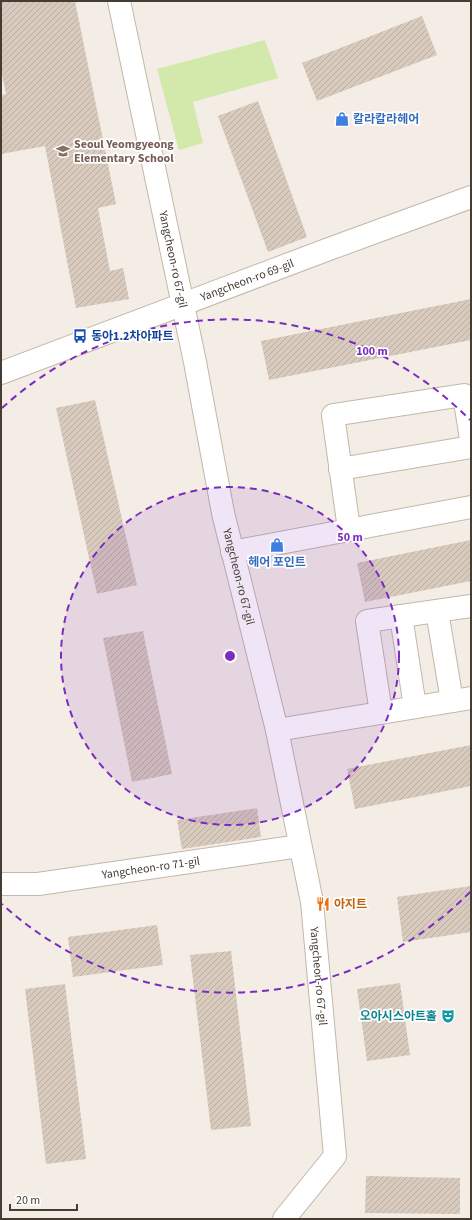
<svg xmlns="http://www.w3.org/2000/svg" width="472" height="1220" viewBox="0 0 472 1220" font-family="'Source Sans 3','Noto Sans KR',sans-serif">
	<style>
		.green { fill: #d3e9ac }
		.building { fill: url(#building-hatch) }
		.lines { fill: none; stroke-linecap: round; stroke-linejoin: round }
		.minor-casing { stroke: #c2b7aa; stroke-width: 24 }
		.minor { stroke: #fff; stroke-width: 22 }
		.ring { fill: none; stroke: #7b2cbf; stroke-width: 2; stroke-dasharray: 7 5 }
		.labels { text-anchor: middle; stroke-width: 3.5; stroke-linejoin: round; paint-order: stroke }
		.shop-label { font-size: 12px; font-weight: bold; fill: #366cbe; stroke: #fff; text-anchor: start }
		.education-label { font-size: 12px; font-weight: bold; fill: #785e54; stroke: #fff; text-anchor: start }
		.street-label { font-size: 12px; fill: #453d34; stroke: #fff }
		.transit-label { font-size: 12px; font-weight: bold; fill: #164399; stroke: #fff; text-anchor: start }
		.food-label { font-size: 12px; font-weight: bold; fill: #c56008; stroke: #fff; text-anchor: start }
		.culture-label { font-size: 12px; font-weight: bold; fill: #0d838f; stroke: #fff; text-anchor: end }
		.centre { fill: #7b2cbf; stroke: #fff; stroke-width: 2 }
		.ring-label { font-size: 12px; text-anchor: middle; font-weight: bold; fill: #7b2cbf; stroke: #fff; stroke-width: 3.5; stroke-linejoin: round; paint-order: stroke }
	</style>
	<defs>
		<pattern id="building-hatch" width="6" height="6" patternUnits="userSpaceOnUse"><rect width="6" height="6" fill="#d8cbbd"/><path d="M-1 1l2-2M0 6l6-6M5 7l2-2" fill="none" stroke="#bbafa3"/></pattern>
	</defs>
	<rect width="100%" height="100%" fill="#f3ede5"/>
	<!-- green -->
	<path class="green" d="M265,40L278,78L193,102L203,143L179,150L157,69Z"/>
	<!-- building -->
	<path class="building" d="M1,1H75L116,204L98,208L110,271L123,268L129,299L76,308L45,146L1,154V95L6,94L1,70Z
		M422,16L437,55L317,101L302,63Z
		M258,101L307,237L268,252L218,116Z
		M471,299V340L269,380L261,341Z
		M95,400L137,585L97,594L56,408Z
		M471,540V581L365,602L357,563Z
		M143,631L172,774L132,782L103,638Z
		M471,745V786L355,809L347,769Z
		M257,808L261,837L182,849L177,820Z
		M471,886V932L403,942L397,897Z
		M157,925L163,965L73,977L68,937Z
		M231,951L251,1126L211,1130L190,955Z
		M400,983L410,1055L367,1061L357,989Z
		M65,984L86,1159L46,1164L25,989Z
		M366,1176L460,1178V1214L365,1213Z"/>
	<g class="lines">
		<defs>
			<g id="minor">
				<path id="s1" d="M119,1L195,362L223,513L277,730L312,902L335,1156L284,1219"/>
				<path id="s2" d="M1,373L329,249L471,197"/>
				<path d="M340,469L471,447"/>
				<path d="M349,529L333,415L464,395L471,439"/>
				<path d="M232,552L471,507"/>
				<path d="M437,611L452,701"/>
				<path d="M401,616L415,707"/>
				<path d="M381,713L367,621L471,606"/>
				<path d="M277,730L471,698"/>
				<path id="s3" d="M1,884H38L300,846"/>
			</g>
		</defs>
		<!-- minor casing -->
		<use href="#minor" class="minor-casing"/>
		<!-- minor -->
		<use href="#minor" class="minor"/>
	</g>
	<!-- distance rings -->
	<circle cx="230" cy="656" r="169" fill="#7b2cbf" fill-opacity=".12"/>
	<g class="ring">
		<circle cx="230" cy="656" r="169"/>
		<path d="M470 892A337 337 0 0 1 2 904M2 408A337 337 0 0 1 470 420"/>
	</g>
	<!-- icons -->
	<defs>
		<symbol id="shop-bare" viewBox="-9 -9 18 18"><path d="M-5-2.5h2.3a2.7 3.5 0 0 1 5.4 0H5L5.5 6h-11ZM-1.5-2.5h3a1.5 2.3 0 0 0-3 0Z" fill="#3f7fe0" stroke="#fff" stroke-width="2.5" paint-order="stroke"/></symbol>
		<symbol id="school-bare" viewBox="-9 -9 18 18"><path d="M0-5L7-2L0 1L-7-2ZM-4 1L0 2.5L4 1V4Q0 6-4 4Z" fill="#8d6e63" stroke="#fff" stroke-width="2.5" paint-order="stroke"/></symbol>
		<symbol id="bus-bare" viewBox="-9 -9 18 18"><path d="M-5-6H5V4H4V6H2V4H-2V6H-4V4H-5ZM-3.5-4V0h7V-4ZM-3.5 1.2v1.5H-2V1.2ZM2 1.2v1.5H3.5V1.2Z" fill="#1a4fb4" stroke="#fff" stroke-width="2.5" paint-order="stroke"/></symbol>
		<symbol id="restaurant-bare" viewBox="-9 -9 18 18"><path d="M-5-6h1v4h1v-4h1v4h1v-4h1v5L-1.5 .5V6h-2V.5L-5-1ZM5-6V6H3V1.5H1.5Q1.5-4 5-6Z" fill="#e8710a" stroke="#fff" stroke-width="2.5" paint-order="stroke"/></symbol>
		<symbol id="theatre-bare" viewBox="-9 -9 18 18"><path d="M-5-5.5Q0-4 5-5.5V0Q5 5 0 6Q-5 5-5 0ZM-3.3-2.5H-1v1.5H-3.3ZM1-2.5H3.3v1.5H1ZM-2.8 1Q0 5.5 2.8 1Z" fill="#0f9aa8" stroke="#fff" stroke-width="2.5" paint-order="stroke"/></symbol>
	</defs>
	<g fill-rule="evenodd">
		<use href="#shop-bare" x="332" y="109" width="20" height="20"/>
		<use href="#school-bare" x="53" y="141" width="20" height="20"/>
		<use href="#bus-bare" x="70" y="326" width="20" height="20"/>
		<use href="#shop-bare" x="267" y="535" width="20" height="20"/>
		<use href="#restaurant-bare" x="313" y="894" width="20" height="20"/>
		<use href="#theatre-bare" x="438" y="1006" width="20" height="20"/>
	</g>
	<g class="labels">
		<!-- shop labels -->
		<g class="shop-label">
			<text x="353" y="123">칼라칼라헤어</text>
			<text x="277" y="566" text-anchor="middle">헤어 포인트</text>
		</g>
		<!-- education labels -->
		<g class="education-label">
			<text x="74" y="148">Seoul Yeomgyeong<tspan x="74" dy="14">Elementary School</tspan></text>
		</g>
		<!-- street labels -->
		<g class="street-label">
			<text dy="4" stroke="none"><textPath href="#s1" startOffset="264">Yangcheon-ro 67-gil</textPath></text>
			<text dy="4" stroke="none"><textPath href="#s2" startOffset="263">Yangcheon-ro 69-gil</textPath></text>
			<text dy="4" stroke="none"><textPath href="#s1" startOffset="588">Yangcheon-ro 67-gil</textPath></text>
			<text dy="4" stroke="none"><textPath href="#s3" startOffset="151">Yangcheon-ro 71-gil</textPath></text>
			<text dy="4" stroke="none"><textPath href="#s1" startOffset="996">Yangcheon-ro 67-gil</textPath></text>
		</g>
		<!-- transit labels -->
		<g class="transit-label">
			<text x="91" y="340">동아1.2차아파트</text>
		</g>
		<!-- food labels -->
		<g class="food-label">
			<text x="334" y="908">아지트</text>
		</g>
		<!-- culture labels -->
		<g class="culture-label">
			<text x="437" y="1020">오아시스아트홀</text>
		</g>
	</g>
	<circle cx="230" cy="656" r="6" class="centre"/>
	<g class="ring-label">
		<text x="372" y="355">100 m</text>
		<text x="350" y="541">50 m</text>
	</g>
	<!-- border -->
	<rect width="472" height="1220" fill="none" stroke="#453d34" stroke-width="4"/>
	<!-- scale -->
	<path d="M10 1204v6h67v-6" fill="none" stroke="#453d34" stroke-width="2"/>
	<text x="16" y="1204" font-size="12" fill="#453d34" stroke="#ffffff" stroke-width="3" paint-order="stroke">20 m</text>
</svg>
